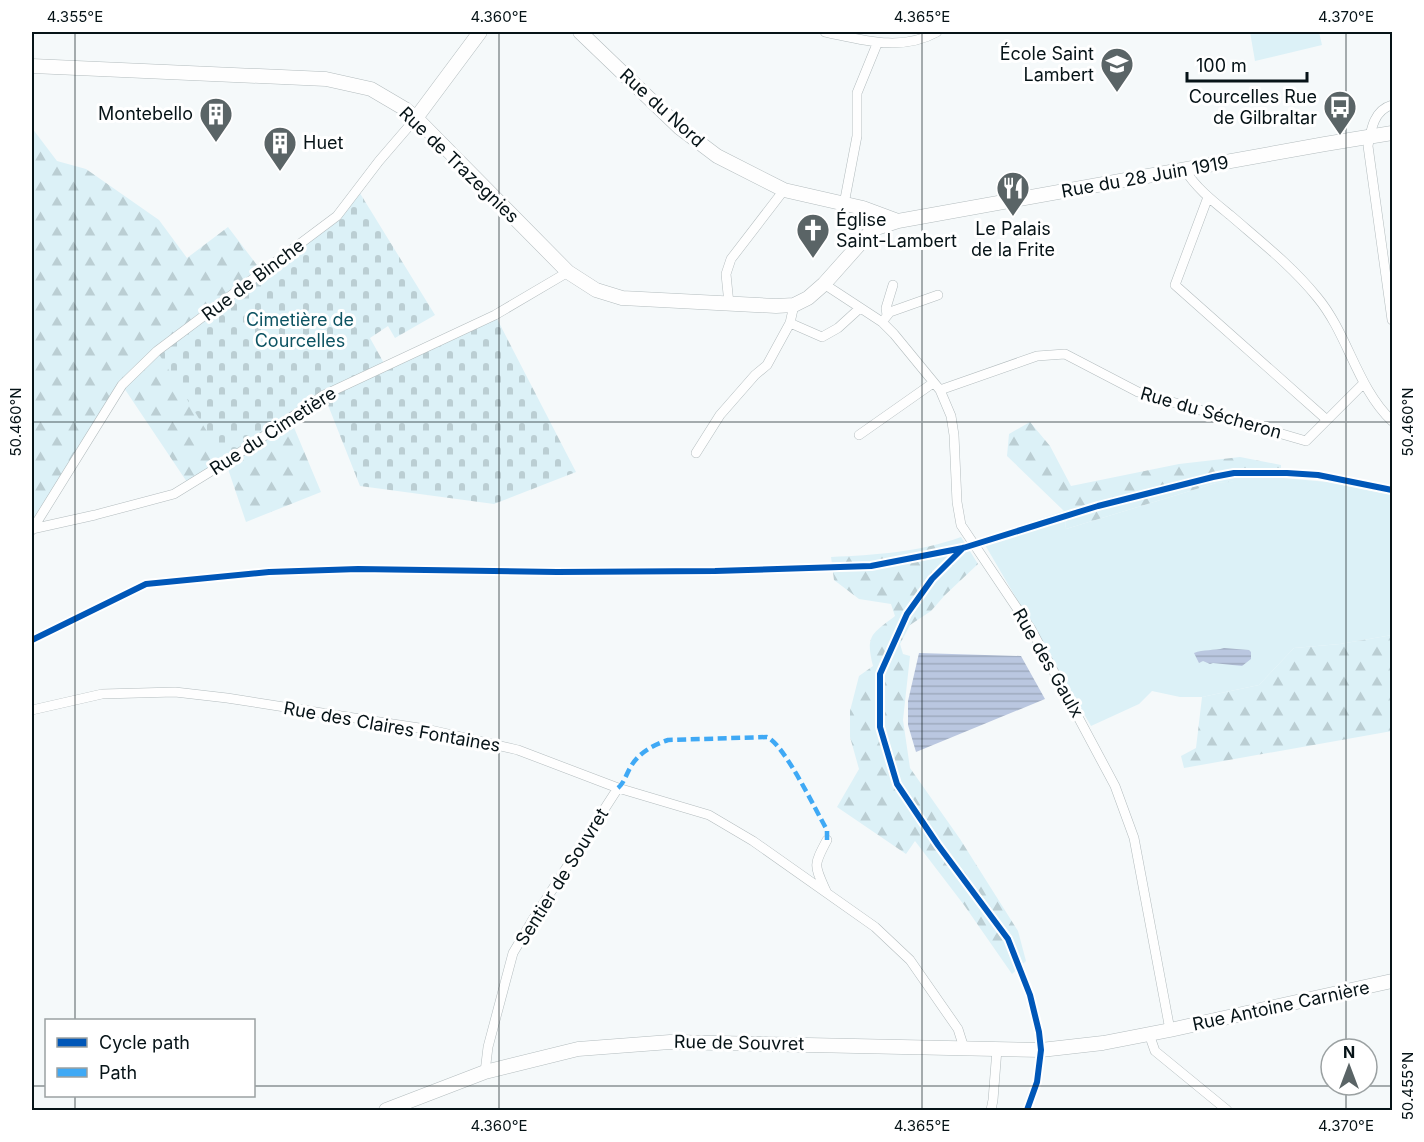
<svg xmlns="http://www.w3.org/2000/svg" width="1424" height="1142" viewBox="0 0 1424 1142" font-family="Inter,sans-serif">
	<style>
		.grass { fill: #dcf1f7 }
		.forest { fill: url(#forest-firs) }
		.cemetery { fill: url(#cemetery-stones) }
		.water { fill: url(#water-rules) }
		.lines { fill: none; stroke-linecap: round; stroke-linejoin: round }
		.street-casing { stroke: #b3bcbe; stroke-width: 10 }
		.secondary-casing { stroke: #b3bcbe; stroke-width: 15 }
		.street { stroke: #fefefe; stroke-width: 9 }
		.secondary { stroke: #fefefe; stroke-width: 14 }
		.quiet { stroke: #3fa9f5; stroke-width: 4.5; stroke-dasharray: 9 4.5; stroke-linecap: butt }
		.cycleway-casing { stroke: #fff; stroke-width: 10 }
		.cycleway { stroke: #0057b8; stroke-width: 6 }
		.ticks { fill: none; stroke: #061317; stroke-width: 1.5; stroke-opacity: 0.45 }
		.labels { text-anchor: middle; stroke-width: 6; stroke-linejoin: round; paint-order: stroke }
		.poi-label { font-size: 18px; fill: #061317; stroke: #fff; text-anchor: end }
		.street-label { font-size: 18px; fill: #061317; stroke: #fff }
		.park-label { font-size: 18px; fill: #0d5362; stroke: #fff }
		.neatline { fill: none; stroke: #061317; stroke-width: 2 }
		.ticks-label { font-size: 15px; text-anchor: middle; fill: #061317 }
	</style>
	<defs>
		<pattern id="forest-firs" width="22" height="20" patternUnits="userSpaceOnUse" patternTransform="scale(1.5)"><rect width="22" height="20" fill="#dcf1f7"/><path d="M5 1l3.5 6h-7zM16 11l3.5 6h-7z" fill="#bbced3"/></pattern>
		<pattern id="cemetery-stones" width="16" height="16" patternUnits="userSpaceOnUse" patternTransform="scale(1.5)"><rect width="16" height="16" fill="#dcf1f7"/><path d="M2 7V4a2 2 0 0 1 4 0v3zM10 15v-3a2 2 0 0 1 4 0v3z" fill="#bbced3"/></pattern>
		<pattern id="water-rules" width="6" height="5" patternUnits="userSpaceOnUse" patternTransform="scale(1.5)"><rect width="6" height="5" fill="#bac7e0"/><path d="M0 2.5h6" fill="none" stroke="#9eaabf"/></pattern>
	</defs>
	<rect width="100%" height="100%" fill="#f5f9fa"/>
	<!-- grass -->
	<path class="grass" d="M1250,32H1319L1322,45L1255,61Z
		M1272,477L1328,482L1392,495V635L1340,644L1294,648L1259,685L1202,697H1180L1152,691L1139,704L1091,726L981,538L1064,511L1066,529L1216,483Z"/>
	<!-- forest -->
	<path class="forest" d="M32,128L57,161L86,169L159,220L187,258L228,227L263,273L290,418L321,492L246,522L226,463L189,485L122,385L32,530Z
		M1030,422L1050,446L1071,486L1179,464L1240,457L1281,465V478L1216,483L1066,529L1064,511L1007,456L1009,434Z
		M961,537L978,564L945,595L931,611L910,625L900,644L903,654L910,656L903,720L910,768L960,839L1018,931L1026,961L1012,974L964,905L915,841L906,854L837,807L859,769L850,737V711L859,676L873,666C865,635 872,634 895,616L891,604L859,599L834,580L831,557C874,555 920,552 961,537Z
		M1392,635V731L1184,768L1181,756L1196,748L1202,697L1259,685L1294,648L1340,644Z"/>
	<!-- cemetery -->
	<path class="cemetery" d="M358,190L435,315L395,338L388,326L370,338L385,365L495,315L576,472L494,504L360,486L324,395L226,462L157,351L337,216Z"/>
	<!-- water -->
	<path class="water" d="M1224,648L1249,650L1251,652V659L1242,666L1213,663L1210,664L1203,661L1199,663L1194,653C1203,649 1214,651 1224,648Z
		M919,653L1021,656L1045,699L916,752L908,725V701Z"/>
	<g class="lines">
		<defs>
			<path id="street" d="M825,32C863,40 901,52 937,32
				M1392,105C1374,110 1371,129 1368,146L1392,320
				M1185,170C1196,188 1214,202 1230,215C1260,241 1292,266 1317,297C1348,334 1357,388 1392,421
				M1208,197L1175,285L1327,420
				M844,204L857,136V93L877,44
				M824,284L882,322L894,334L940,390L951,416L954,435L957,502L961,525L1031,629L1115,786L1134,838L1170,1030
				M729,304L726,274L731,259L784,190
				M887,315L886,308L893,285
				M882,322L890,312L938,295
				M790,323L822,337L838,328L860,308
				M940,390L1037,356L1065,354L1138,392L1306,441L1364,383
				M859,435L933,383
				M696,453L720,415L755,375L767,365L790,323L794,305
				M32,529L95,515L174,494L226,462L324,395L495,315L568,272
				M32,530L122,385L157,351L337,216L379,161L416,118
				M32,710L102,694L175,692L227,698L386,723L426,729L518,750L618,788L709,815L753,841L875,927L910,960L958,1029L964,1048
				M826,891C814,865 813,866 827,840
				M1149,1034L1155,1051L1227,1110
				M485,1072L488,1047L513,953L532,921L618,788
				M991,1110L993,1100L997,1049"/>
			<path id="secondary" d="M580,32L680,128L717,156L784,190L863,208L898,221
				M32,66L326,79L371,89L405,109L416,118L568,272L596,290L622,298L776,306L794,305L808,298L824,284L873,229L898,221L1325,144L1392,133
				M416,118L480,32
				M386,1110L485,1072L578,1049L670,1042L1041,1050L1103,1043L1170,1030L1392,981"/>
		</defs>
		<!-- street casing -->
		<use href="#street" class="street-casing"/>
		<!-- secondary casing -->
		<use href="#secondary" class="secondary-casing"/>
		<!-- street -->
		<use href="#street" class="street"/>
		<!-- secondary -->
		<use href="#secondary" class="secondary"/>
		<!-- quiet -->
		<path class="quiet" d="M618,788C624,783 626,775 630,768C638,753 653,745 668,740L767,737C784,744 816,811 827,830V840"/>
		<defs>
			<path id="cycleway" d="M963,548L932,579L907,614L880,674V727L897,784L938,845L1008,939L1030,995L1039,1032L1041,1050L1037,1082L1027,1110
				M32,640L146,584L269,572L358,569L557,572L715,571L871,566L963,548L1098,506L1213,477L1234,473H1287L1318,475L1392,490"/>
		</defs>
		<!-- cycleway casing -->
		<use href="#cycleway" class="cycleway-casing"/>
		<!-- cycleway -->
		<use href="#cycleway" class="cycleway"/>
	</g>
	<!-- ticks -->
	<path class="ticks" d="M75,32V1020M499,32V1110M922,32V1110M1346,32V1049M32,422H1392M1346,1085V1110M32,1086H46M254,1086H1392M75,1096V1110"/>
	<!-- icons -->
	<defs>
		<symbol id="school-pin" viewBox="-11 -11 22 30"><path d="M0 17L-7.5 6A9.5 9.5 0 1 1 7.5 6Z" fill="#5a6466" stroke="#fff"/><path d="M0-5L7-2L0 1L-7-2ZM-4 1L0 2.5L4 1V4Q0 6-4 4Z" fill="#fff"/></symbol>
		<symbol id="bus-pin" viewBox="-11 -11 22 30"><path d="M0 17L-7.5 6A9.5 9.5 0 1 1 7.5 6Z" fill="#5a6466" stroke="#fff"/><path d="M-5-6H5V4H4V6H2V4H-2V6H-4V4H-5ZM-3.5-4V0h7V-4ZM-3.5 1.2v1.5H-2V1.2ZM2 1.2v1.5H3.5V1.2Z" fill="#fff"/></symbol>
		<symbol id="building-pin" viewBox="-11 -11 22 30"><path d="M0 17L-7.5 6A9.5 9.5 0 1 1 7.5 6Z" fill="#5a6466" stroke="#fff"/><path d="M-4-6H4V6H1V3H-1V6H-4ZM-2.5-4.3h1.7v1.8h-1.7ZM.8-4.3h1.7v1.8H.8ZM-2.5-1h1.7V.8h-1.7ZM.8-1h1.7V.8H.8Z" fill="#fff"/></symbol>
		<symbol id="restaurant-pin" viewBox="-11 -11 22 30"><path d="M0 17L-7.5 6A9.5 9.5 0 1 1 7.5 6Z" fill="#5a6466" stroke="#fff"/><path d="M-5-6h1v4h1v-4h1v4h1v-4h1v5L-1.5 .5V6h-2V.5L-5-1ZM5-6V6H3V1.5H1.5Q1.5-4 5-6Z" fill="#fff"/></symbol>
		<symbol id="church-pin" viewBox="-11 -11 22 30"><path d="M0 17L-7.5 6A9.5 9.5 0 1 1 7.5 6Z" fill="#5a6466" stroke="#fff"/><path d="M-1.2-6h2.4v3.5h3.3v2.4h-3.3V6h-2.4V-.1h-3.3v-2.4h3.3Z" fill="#fff"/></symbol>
	</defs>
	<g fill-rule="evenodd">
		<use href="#school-pin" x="1098" y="45" width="38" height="52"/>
		<use href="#bus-pin" x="1321" y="88" width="38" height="52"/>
		<use href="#building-pin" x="197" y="95" width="38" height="52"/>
		<use href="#building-pin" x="261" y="124" width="38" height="52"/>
		<use href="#restaurant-pin" x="994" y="169" width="38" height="52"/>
		<use href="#church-pin" x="794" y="211" width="38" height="52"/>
	</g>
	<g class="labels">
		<!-- poi labels -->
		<g class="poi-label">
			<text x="1094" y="60">École Saint<tspan x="1094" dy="21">Lambert</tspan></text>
			<text x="1317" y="103">Courcelles Rue<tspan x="1317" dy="21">de Gilbraltar</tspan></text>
			<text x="193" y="120">Montebello</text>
			<text x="303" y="149" text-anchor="start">Huet</text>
			<text x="836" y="226" text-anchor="start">Église<tspan x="836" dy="21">Saint-Lambert</tspan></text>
			<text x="1013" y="235" text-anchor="middle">Le Palais<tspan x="1013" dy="21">de la Frite</tspan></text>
		</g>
		<!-- street labels -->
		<g class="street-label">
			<text transform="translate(662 108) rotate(42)" y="6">Rue du Nord</text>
			<text transform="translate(459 165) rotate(44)" y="6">Rue de Trazegnies</text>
			<text transform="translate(1145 177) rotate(-10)" y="6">Rue du 28 Juin 1919</text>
			<text transform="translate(253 280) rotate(-37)" y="6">Rue de Binche</text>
			<text transform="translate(1211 413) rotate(16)" y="6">Rue du Sécheron</text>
			<text transform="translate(273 431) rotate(-33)" y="6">Rue du Cimetière</text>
			<text transform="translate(1048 663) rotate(60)" y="6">Rue des Gaulx</text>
			<text transform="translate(392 727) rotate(10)" y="6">Rue des Claires Fontaines</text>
			<text transform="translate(562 877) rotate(-58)" y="6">Sentier de Souvret</text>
			<text transform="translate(1281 1006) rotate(-12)" y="6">Rue Antoine Carnière</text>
			<text transform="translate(739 1043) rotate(1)" y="6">Rue de Souvret</text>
		</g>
		<!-- park labels -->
		<g class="park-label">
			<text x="300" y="326">Cimetière de<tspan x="300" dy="21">Courcelles</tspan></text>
		</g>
	</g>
	<!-- border -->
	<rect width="1424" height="1142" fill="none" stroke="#ffffff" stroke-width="66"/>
	<!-- legend -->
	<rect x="45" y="1019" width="210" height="78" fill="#ffffff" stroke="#9ba1a2" stroke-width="1.5"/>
	<rect x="57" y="1038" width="30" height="9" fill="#0057b8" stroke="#9ba1a2" stroke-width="1.5"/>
	<text x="99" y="1049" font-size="18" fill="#061317">Cycle path</text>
	<rect x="57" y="1068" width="30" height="9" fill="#3fa9f5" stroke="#9ba1a2" stroke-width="1.5"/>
	<text x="99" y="1079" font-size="18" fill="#061317">Path</text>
	<!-- north arrow -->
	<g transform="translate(1349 1067)"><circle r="28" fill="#ffffff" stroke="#9ba1a2" stroke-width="1.5"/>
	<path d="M0-4.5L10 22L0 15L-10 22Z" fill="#5a6466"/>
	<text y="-9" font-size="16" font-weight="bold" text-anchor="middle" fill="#061317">N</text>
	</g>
	<!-- scale -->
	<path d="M1187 72v9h120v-9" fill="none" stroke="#061317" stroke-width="3"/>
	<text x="1196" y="72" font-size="18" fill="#061317" stroke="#ffffff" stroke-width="4.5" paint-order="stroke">100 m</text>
	<rect x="33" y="33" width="1358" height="1076" class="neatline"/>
	<g class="ticks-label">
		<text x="75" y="22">4.355°E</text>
		<text x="499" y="22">4.360°E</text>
		<text x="922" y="22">4.365°E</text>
		<text x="1346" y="22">4.370°E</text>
		<text transform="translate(16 422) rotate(-90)" y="5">50.460°N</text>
		<text transform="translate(1408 422) rotate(-90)" y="5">50.460°N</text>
		<text transform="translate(1408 1086) rotate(-90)" y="5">50.455°N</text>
		<text x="499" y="1131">4.360°E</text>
		<text x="922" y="1131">4.365°E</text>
		<text x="1346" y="1131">4.370°E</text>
	</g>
</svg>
